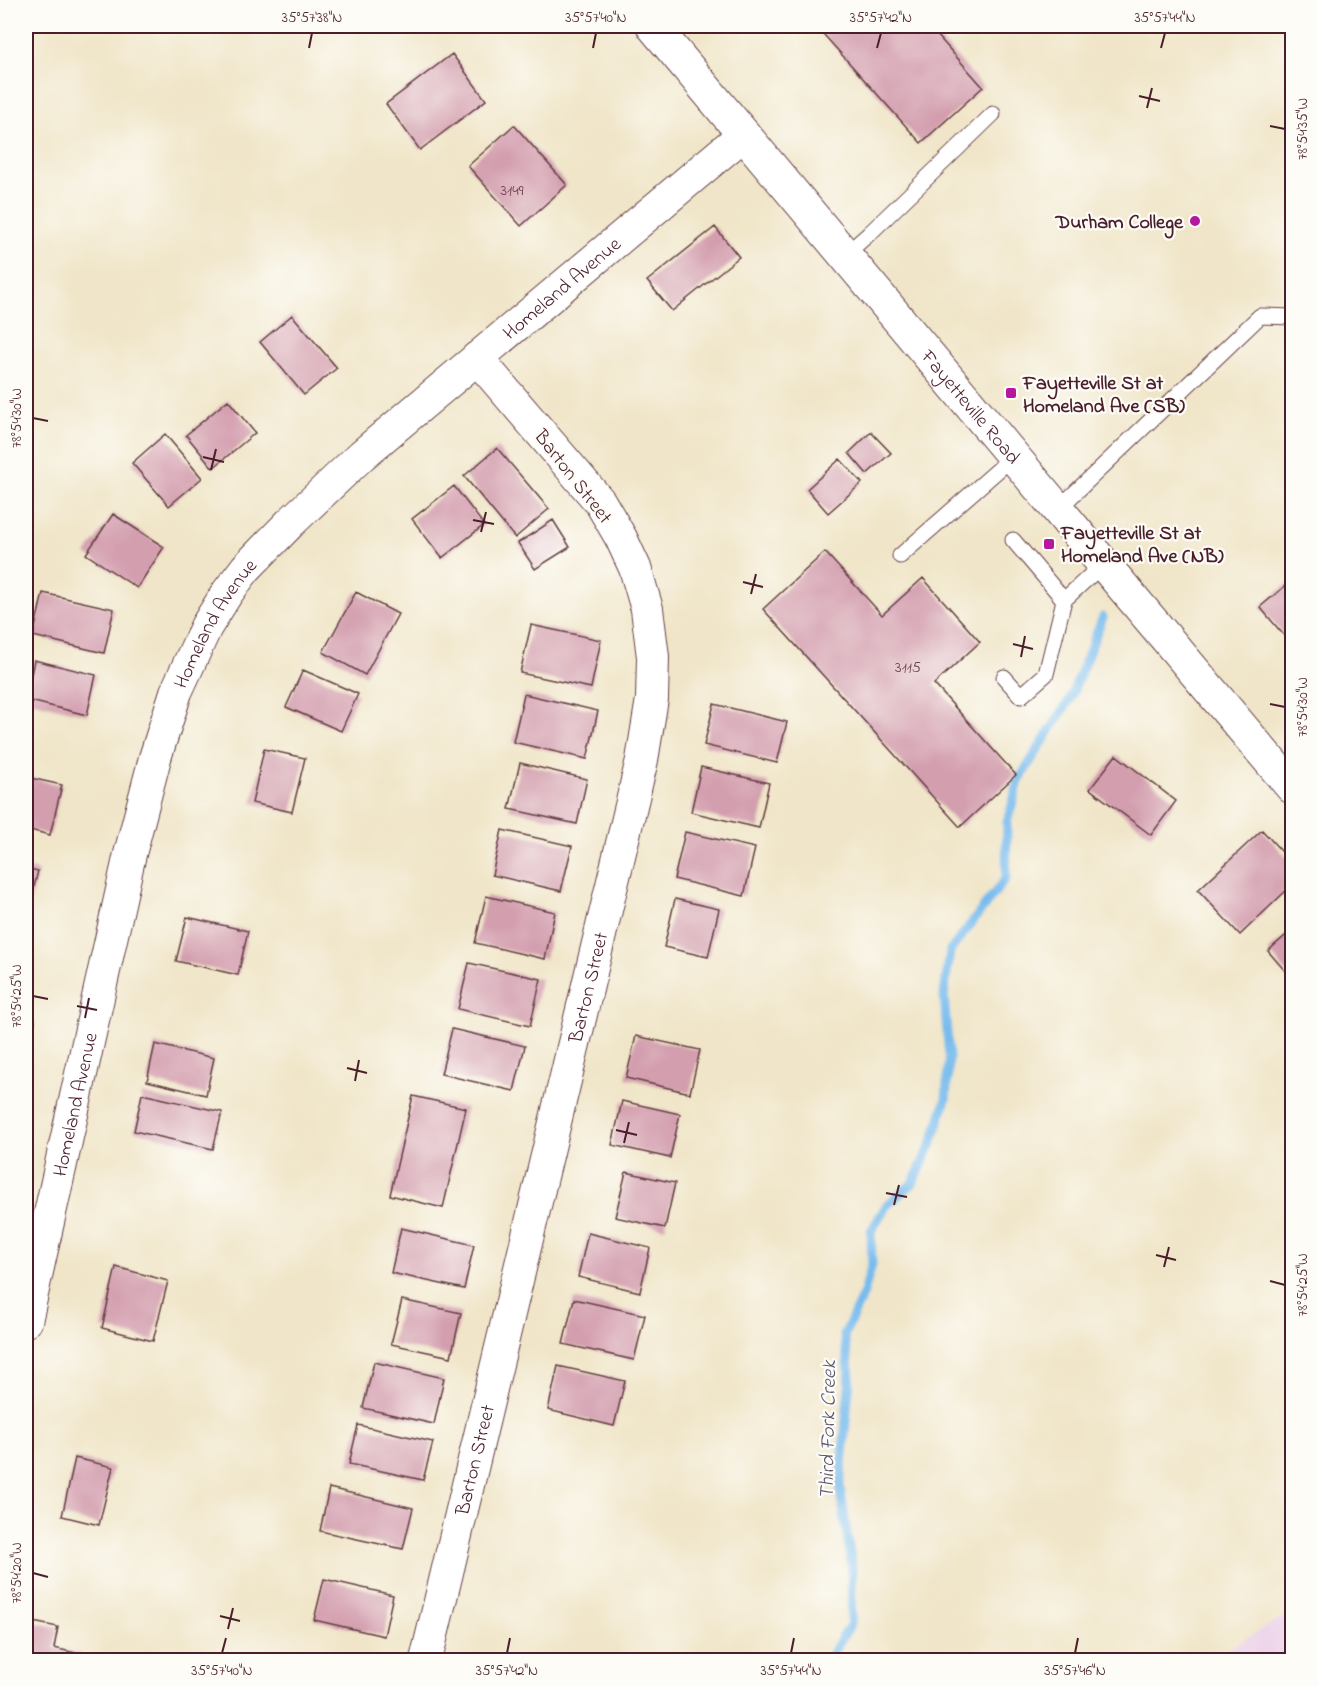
<svg xmlns="http://www.w3.org/2000/svg" width="1318" height="1686" viewBox="0 0 1318 1686" font-family="'Indie Flower',sans-serif">
	<style>
		.built { fill: #ecd1e9 }
		.lines { fill: none; stroke-linecap: round; stroke-linejoin: round }
		.stream { stroke: #77bcee; stroke-width: 9 }
		.building { fill: #d39eae }
		.lane-casing { stroke: #633d43; stroke-width: 17 }
		.street-casing { stroke: #633d43; stroke-width: 34 }
		.secondary-casing { stroke: #633d43; stroke-width: 35 }
		.lane { stroke: #fff; stroke-width: 15 }
		.street { stroke: #fff; stroke-width: 32 }
		.secondary { stroke: #fff; stroke-width: 33 }
		.ticks { fill: none; stroke: #4a1f2b; stroke-width: 2 }
		.poi-dot { fill: #b5179e; stroke: #fdfcf7; stroke-width: 2 }
		.labels { text-anchor: middle; stroke-width: 4.5; stroke-linejoin: round; paint-order: stroke }
		.number-label { font-size: 16px; fill: #6c3f4c }
		.poi-label { font-size: 20px; font-weight: bold; fill: #4a1f2b; stroke: #fdfcf7; text-anchor: start }
		.street-label { font-size: 20px; fill: #4a1f2b; stroke: #fdfcf7 }
		.water-label { font-size: 21px; font-style: italic; fill: #5a566f; stroke: #fdfcf7 }
		.neatline { fill: none; stroke: #4a1f2b; stroke-width: 2 }
		.ticks-label { font-size: 15px; text-anchor: middle; fill: #4a1f2b }
	</style>
	<rect width="100%" height="100%" fill="#fdfcf7"/>
	<filter id="ink" filterUnits="userSpaceOnUse"><feTurbulence type="fractalNoise" baseFrequency=".0167" numOctaves="2"/><feDisplacementMap in="SourceGraphic" scale="12" xChannelSelector="R" yChannelSelector="G"/><feConvolveMatrix kernelMatrix="1 2 1 2 8 2 1 2 1" color-interpolation-filters="sRGB"/></filter>
	<filter id="wash" filterUnits="userSpaceOnUse"><feTurbulence type="fractalNoise" baseFrequency=".008" numOctaves="4" result="noise"/><feDisplacementMap in="SourceGraphic" scale="24" xChannelSelector="R" yChannelSelector="G"/><feGaussianBlur stdDeviation="1.35" result="paint"/><feColorMatrix in="noise" values="0 0 0 0 0 0 0 0 0 0 0 0 0 0 0 0 0 1.4 0 .05"/><feComposite in="paint" operator="in"/></filter>
	<g filter="url(#wash)">
		<rect width="100%" height="100%" fill="#f0e5c8"/>
		<!-- built -->
		<path class="built" d="M1292,1612V1660H1209Z"/>
		<g class="lines">
			<!-- stream -->
			<path class="stream" d="M828,1660L851,1624L852,1568L840,1486L850,1377L844,1335L864,1293L872,1264L871,1231L886,1206L913,1183L932,1143L946,1099L949,1058L944,995L950,951L1006,878L1007,822L1020,778L1070,699L1103,617"/>
		</g>
		<g id="blocks">
			<!-- building -->
			<path class="building" d="M816,26H929L983,87L921,143Z
				M452,54L486,100L420,150L386,104Z
				M514,125L567,185L521,226L468,166Z
				M715,227L739,257L672,311L647,281Z
				M292,315L337,368L304,395L260,342Z
				M228,400L255,433L213,468L186,435Z
				M871,432L891,453L867,474L849,453Z
				M165,434L202,478L169,506L132,463Z
				M497,448L549,509L515,538L464,476Z
				M840,459L862,483L828,513L807,489Z
				M454,486L484,525L442,558L412,519Z
				M113,514L164,547L137,588L86,554Z
				M553,520L570,547L535,569L518,543Z
				M825,552L882,615L923,578L980,642L934,684L1016,775L960,827L763,609Z
				M1292,580V645L1260,607Z
				M356,592L398,614L365,675L323,652Z
				M43,593L114,609L104,653L33,636Z
				M531,625L601,640L591,688L520,673Z
				M34,660L96,675L87,715L26,700Z
				M303,670L358,694L341,731L286,707Z
				M524,694L598,711L587,759L513,742Z
				M714,704L787,722L777,763L704,745Z
				M264,749L305,758L292,812L252,803Z
				M1116,755L1176,801L1151,835L1090,789Z
				M520,763L587,779L577,824L509,809Z
				M701,767L769,783L759,828L691,812Z
				M26,777L62,785L50,835L26,829Z
				M502,830L572,846L561,891L492,875Z
				M1262,830L1292,863V885L1240,935L1198,890Z
				M685,832L755,848L744,896L674,879Z
				M26,868L38,871L28,911L26,910Z
				M486,896L555,912L545,959L475,943Z
				M675,899L719,909L708,957L664,947Z
				M187,917L248,931L238,975L176,961Z
				M1292,930V979L1268,951Z
				M469,963L541,979L530,1026L458,1009Z
				M26,1019L35,1021L28,1054L26,1053Z
				M452,1029L525,1046L514,1091L441,1074Z
				M636,1036L700,1050L690,1093L626,1078Z
				M155,1044L214,1058L206,1095L147,1081Z
				M142,1094L222,1112L213,1149L134,1131Z
				M413,1096L466,1108L443,1208L390,1195Z
				M622,1101L680,1114L670,1158L612,1145Z
				M626,1172L675,1183L665,1228L615,1217Z
				M401,1228L474,1245L464,1289L391,1273Z
				M588,1233L650,1248L640,1292L578,1277Z
				M116,1267L168,1281L153,1341L102,1328Z
				M574,1299L645,1315L634,1360L563,1344Z
				M402,1300L461,1313L451,1357L391,1344Z
				M374,1362L444,1378L434,1424L363,1408Z
				M558,1366L625,1381L614,1426L548,1410Z
				M358,1425L433,1442L423,1480L349,1464Z
				M75,1458L113,1467L99,1525L62,1516Z
				M329,1488L413,1508L403,1549L320,1531Z
				M324,1579L393,1595L384,1636L314,1620Z
				M33,1622L58,1627L54,1648L80,1654L78,1660H26Z"/>
		</g>
	</g>
	<g filter="url(#ink)">
		<use href="#blocks" fill-opacity="0" stroke="#633d43" stroke-width="1.5"/>
		<g class="lines">
			<defs>
				<path id="lane" d="M845,255L871,232L993,114
					M1058,509L1260,316L1292,317
					M1013,540L1064,600
					M900,556L1014,456
					M1004,677L1021,696L1046,674L1064,600L1104,563"/>
				<g id="street">
					<path id="s1" d="M26,1321L130,854L155,758L176,692L206,627L227,593L246,568L290,523L362,455L744,134"/>
					<path id="s2" d="M426,1660L642,760L652,699L653,657L647,609L635,568L621,538L600,502L477,358"/>
				</g>
				<g id="secondary">
					<path id="s3" d="M653,26L1080,536L1292,787"/>
				</g>
			</defs>
			<!-- lane casing -->
			<use href="#lane" class="lane-casing"/>
			<!-- street casing -->
			<use href="#street" class="street-casing"/>
			<!-- secondary casing -->
			<use href="#secondary" class="secondary-casing"/>
			<!-- lane -->
			<use href="#lane" class="lane"/>
			<!-- street -->
			<use href="#street" class="street"/>
			<!-- secondary -->
			<use href="#secondary" class="secondary"/>
		</g>
	</g>
	<!-- ticks -->
	<path class="ticks" d="M309,48L312,33M593,48L596,33M877,48L881,33M1161,48L1165,33M1139,96L1160,101M1147,108L1152,88M1270,126L1285,129M33,418L48,421M203,457L224,462M211,470L216,449M473,520L494,524M481,532L486,512M743,582L763,587M751,594L756,574M1013,644L1033,649M1021,657L1025,636M1270,704L1285,707M33,996L48,999M77,1006L97,1010M85,1018L89,998M347,1068L367,1073M355,1081L359,1060M616,1130L637,1135M624,1143L629,1122M886,1193L907,1197M894,1205L899,1185M1156,1255L1176,1260M1164,1267L1169,1247M1270,1281L1285,1285M33,1573L48,1577M220,1616L240,1621M228,1629L233,1608M222,1653L226,1638M507,1653L510,1638M791,1653L794,1638M1075,1653L1078,1638"/>
	<!-- markers -->
	<g class="poi-dot">
		<circle cx="1195" cy="221" r="6"/>
		<rect x="1005" y="387" width="12" height="12" rx="3"/>
		<rect x="1043" y="538" width="12" height="12" rx="3"/>
	</g>
	<g class="labels">
		<!-- number labels -->
		<g class="number-label">
			<text x="512" y="195">3149</text>
			<text x="908" y="672">3115</text>
		</g>
		<!-- poi labels -->
		<g class="poi-label">
			<text x="1183" y="228" text-anchor="end">Durham College</text>
			<text x="1023" y="389">Fayetteville St at<tspan x="1023" dy="23">Homeland Ave (SB)</tspan></text>
			<text x="1061" y="539">Fayetteville St at<tspan x="1061" dy="23">Homeland Ave (NB)</tspan></text>
		</g>
		<!-- street labels -->
		<g class="street-label">
			<text dy="7" stroke="none"><textPath href="#s1" startOffset="1212">Homeland Avenue</textPath></text>
			<text dy="7" stroke="none"><textPath href="#s3" startOffset="496">Fayetteville Road</textPath></text>
			<text transform="translate(574 476) rotate(52)" y="7">Barton Street</text>
			<text dy="7" stroke="none"><textPath href="#s1" startOffset="726">Homeland Avenue</textPath></text>
			<text dy="7" stroke="none"><textPath href="#s2" startOffset="692">Barton Street</textPath></text>
			<text dy="7" stroke="none"><textPath href="#s1" startOffset="222">Homeland Avenue</textPath></text>
			<text dy="7" stroke="none"><textPath href="#s2" startOffset="206">Barton Street</textPath></text>
		</g>
		<!-- water labels -->
		<g class="water-label">
			<text transform="translate(827 1430) rotate(-89)" y="7">Third Fork Creek</text>
		</g>
	</g>
	<!-- margin -->
	<rect width="1318" height="1686" fill="none" stroke="#fdfcf7" stroke-width="66"/>
	<rect x="33" y="33" width="1252" height="1620" class="neatline"/>
	<g class="ticks-label">
		<text x="312" y="22">35°57'38"N</text>
		<text x="596" y="22">35°57'40"N</text>
		<text x="881" y="22">35°57'42"N</text>
		<text x="1165" y="22">35°57'44"N</text>
		<text transform="translate(1302 129) rotate(-90)" y="5">78°54'35"W</text>
		<text transform="translate(16 418) rotate(-90)" y="5">78°54'30"W</text>
		<text transform="translate(1302 707) rotate(-90)" y="5">78°54'30"W</text>
		<text transform="translate(16 996) rotate(-90)" y="5">78°54'25"W</text>
		<text transform="translate(1302 1285) rotate(-90)" y="5">78°54'25"W</text>
		<text transform="translate(16 1573) rotate(-90)" y="5">78°54'20"W</text>
		<text x="222" y="1675">35°57'40"N</text>
		<text x="507" y="1675">35°57'42"N</text>
		<text x="791" y="1675">35°57'44"N</text>
		<text x="1075" y="1675">35°57'46"N</text>
	</g>
</svg>
